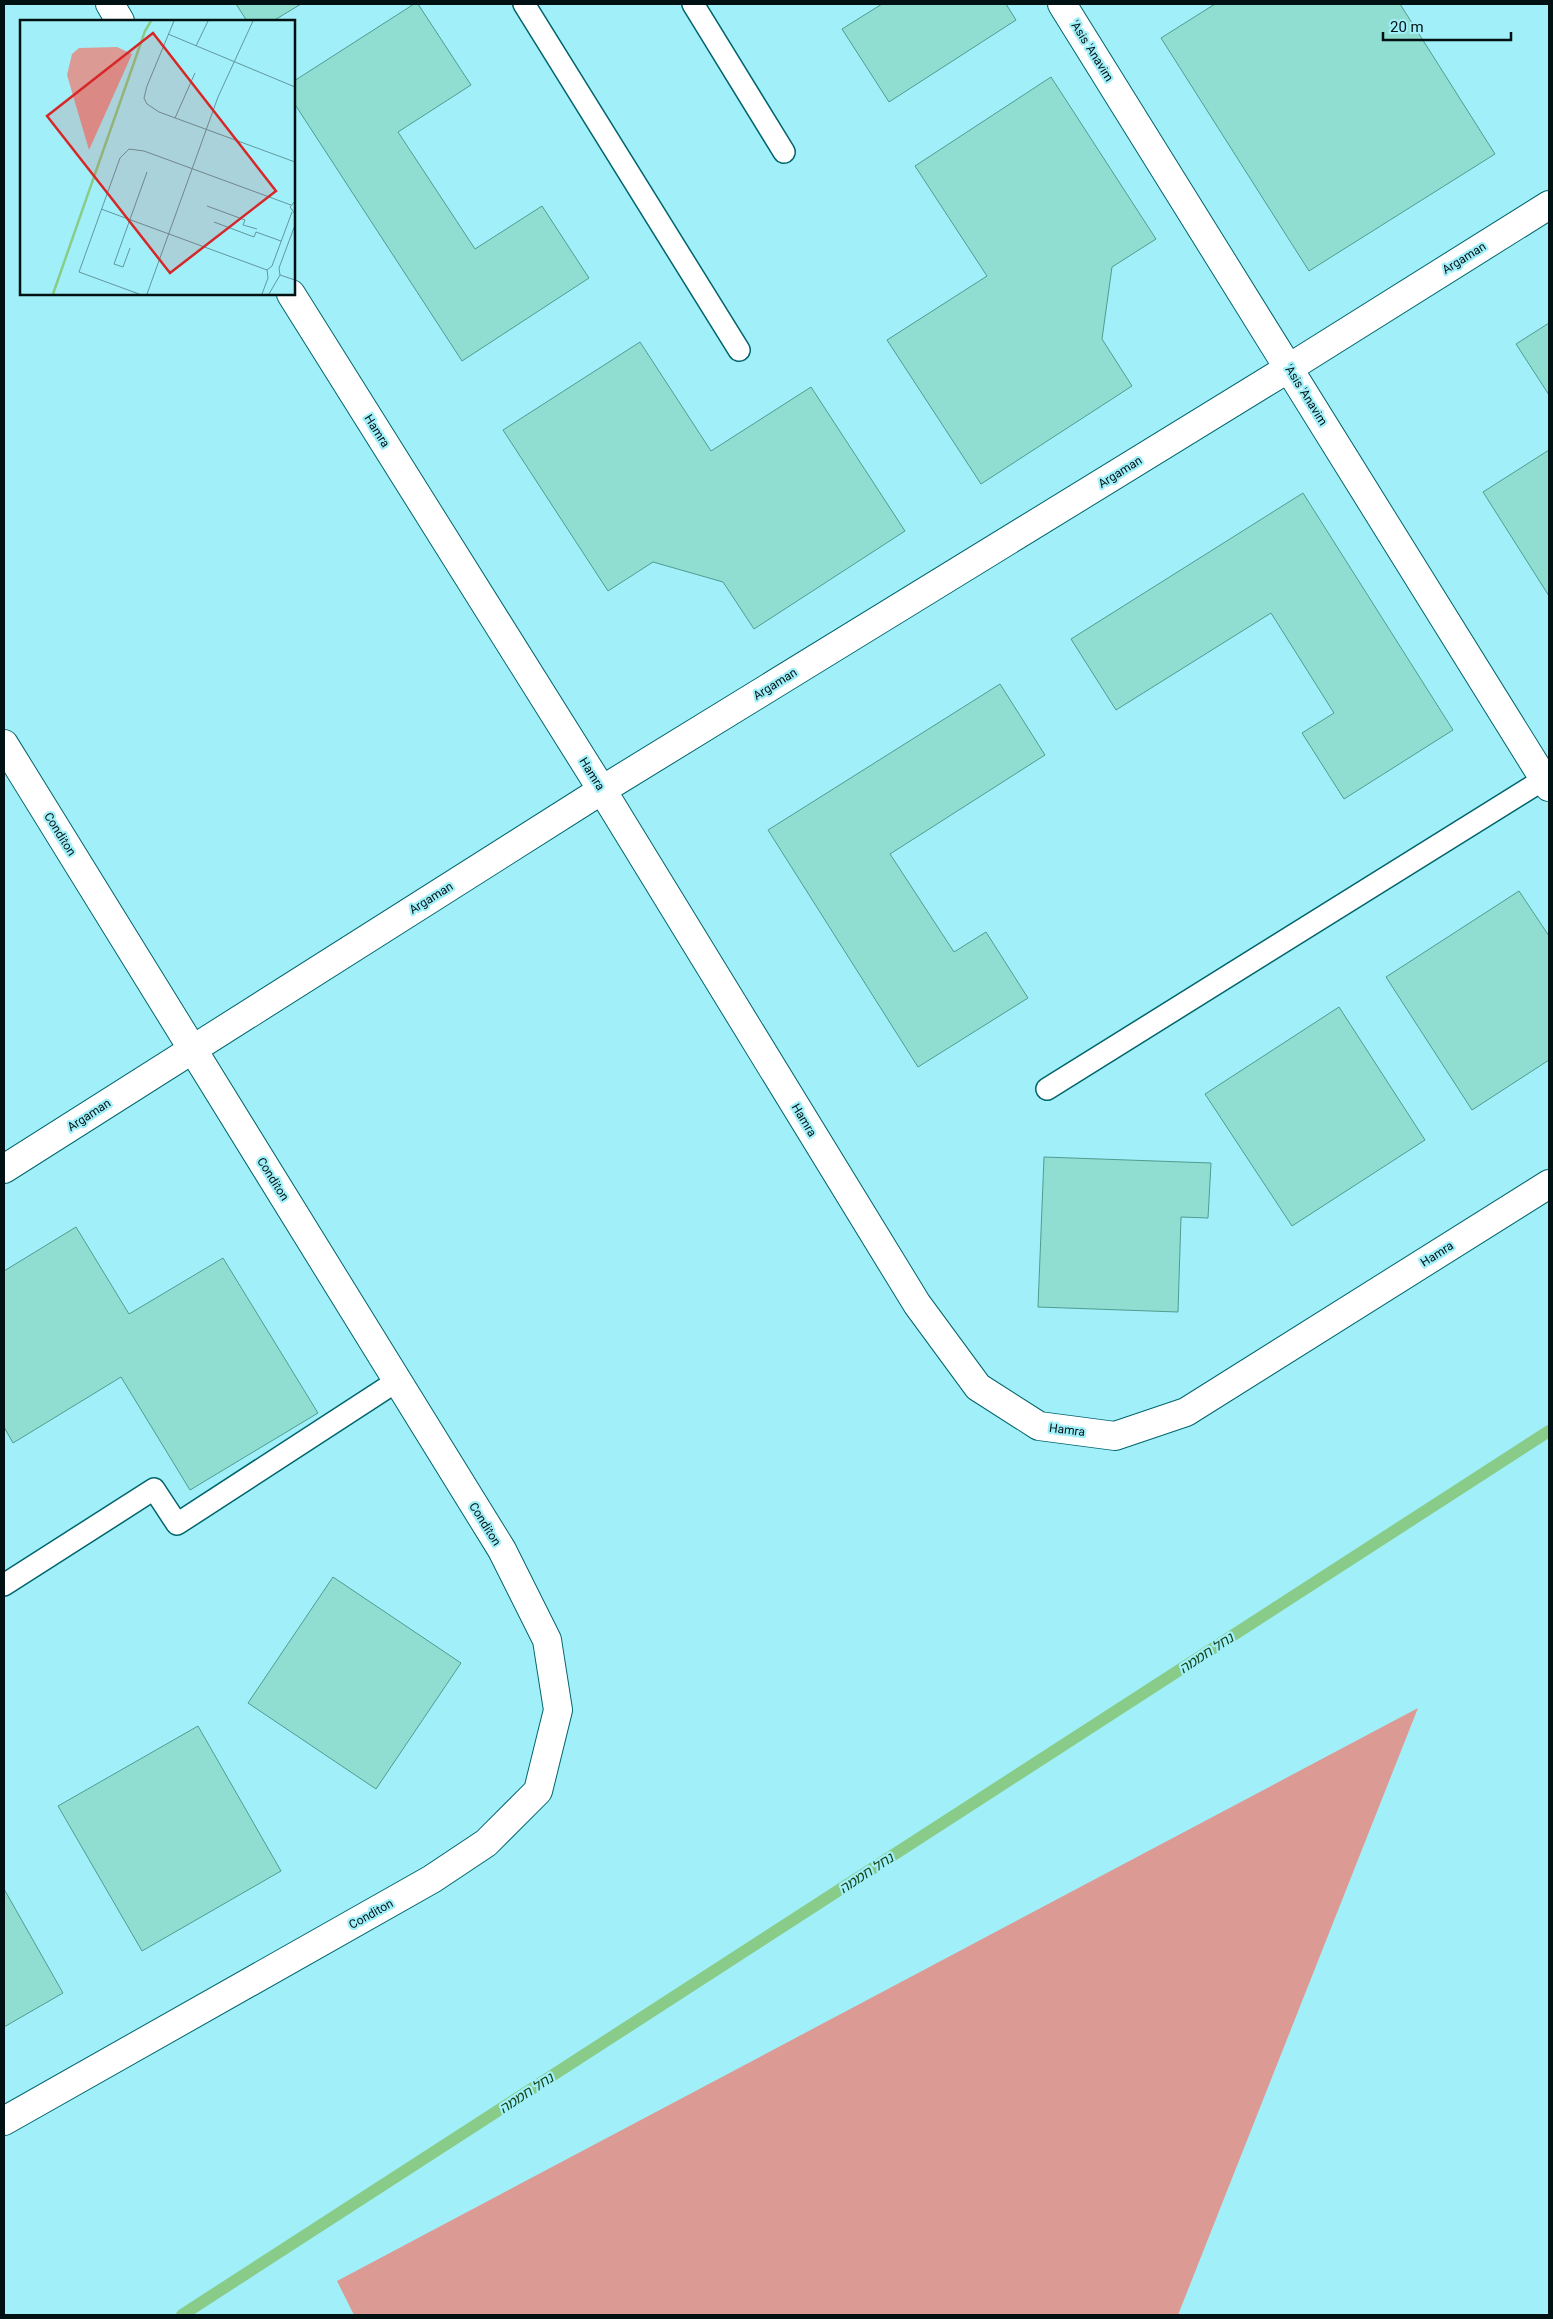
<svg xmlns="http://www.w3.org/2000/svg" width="1553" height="2319" viewBox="0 0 1553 2319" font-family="Roboto,'Noto Sans Hebrew',sans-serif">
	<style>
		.green { fill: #dc9a94 }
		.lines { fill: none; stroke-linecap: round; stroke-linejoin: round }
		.stream { stroke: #89cc89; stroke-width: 12 }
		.building { fill: #90ded2; stroke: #4f9c92 }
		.lane-casing { stroke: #00646c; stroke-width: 24 }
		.street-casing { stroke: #00646c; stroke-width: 30 }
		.lane { stroke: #fff; stroke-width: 21 }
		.street { stroke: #fff; stroke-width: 28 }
		.labels { text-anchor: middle; stroke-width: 4.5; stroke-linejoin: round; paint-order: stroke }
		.street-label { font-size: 12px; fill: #001113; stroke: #a1f0f9 }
		.water-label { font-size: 14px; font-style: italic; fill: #124115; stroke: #a1f0f9 }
		.inset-river { fill: none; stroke: #89cc89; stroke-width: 2.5 }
		.inset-road { fill: none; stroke: #61979d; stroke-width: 1 }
		.view { fill: #d62828; fill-opacity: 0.15; stroke: #d62828; stroke-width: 2.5 }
		.inset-edge { fill: none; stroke: #001113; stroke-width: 2.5 }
	</style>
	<rect width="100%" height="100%" fill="#a1f0f9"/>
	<!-- green -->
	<path class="green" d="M1418,1708L1178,2315H354L337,2281Z"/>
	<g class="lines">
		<!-- stream -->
		<path class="stream" d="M182,2315L1549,1431"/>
	</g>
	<!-- building -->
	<path class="building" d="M236,4H301L273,21H247Z
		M414,4H418L471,85L398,132L475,249L542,206L589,278L462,361L294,103V81Z
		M882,4H1006L1016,20L889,102L842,29Z
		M1215,4H1400L1495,154L1309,271L1161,38Z
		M1051,77L1156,239L1112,267L1102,339L1132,386L981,484L887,340L987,276L915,166Z
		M1549,323V395L1516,344Z
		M640,342L711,451L811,387L905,531L754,629L723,582L653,562L608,591L503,430Z
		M1549,450V596L1483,492Z
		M1303,493L1453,730L1344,799L1302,733L1334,713L1271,613L1116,710L1071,639Z
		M1000,684L1045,755L890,854L954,952L986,932L1028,998L918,1067L768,830Z
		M1519,891L1549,936V1060L1472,1110L1386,977Z
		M1339,1007L1425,1140L1292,1226L1205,1094Z
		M1044,1157L1211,1163L1208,1218L1181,1217L1178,1312L1038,1307Z
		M76,1227L129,1314L223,1258L318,1413L190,1490L121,1377L13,1443L4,1427V1271Z
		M333,1577L461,1663L376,1789L248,1703Z
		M198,1726L281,1871L142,1951L58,1806Z
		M4,1889L63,1993L4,2027Z"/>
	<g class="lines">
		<defs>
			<path id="lane" d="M524,4L739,350
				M693,4L784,152
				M1047,1089L1549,776
				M4,1585L154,1489L177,1524L397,1381"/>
			<path id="street" d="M110,4L120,21
				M1062,4L1549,787
				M291,294L602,790L917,1304L978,1387L1039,1426L1115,1436L1186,1412L1549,1184
				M4,744L502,1550L547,1640L558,1710L538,1791L486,1843L432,1879L4,2121
				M4,1169L602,790L1289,368L1549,205"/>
		</defs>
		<!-- lane casing -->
		<use href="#lane" class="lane-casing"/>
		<!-- street casing -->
		<use href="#street" class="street-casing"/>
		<!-- lane -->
		<use href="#lane" class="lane"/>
		<!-- street -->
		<use href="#street" class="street"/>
	</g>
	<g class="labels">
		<!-- street labels -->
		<g class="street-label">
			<text transform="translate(1092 51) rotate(58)" y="4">'Asis 'Anavim</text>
			<text transform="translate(1464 258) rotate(-32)" y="4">Argaman</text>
			<text transform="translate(1306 395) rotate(58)" y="4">'Asis 'Anavim</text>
			<text transform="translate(377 431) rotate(58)" y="4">Hamra</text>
			<text transform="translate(1120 472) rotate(-32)" y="4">Argaman</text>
			<text transform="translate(775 684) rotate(-32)" y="4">Argaman</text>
			<text transform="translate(592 774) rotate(58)" y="4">Hamra</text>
			<text transform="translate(60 834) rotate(58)" y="4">Conditon</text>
			<text transform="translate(431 898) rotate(-32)" y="4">Argaman</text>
			<text transform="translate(89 1115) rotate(-33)" y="4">Argaman</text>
			<text transform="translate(804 1120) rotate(59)" y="4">Hamra</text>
			<text transform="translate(273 1179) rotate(58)" y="4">Conditon</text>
			<text transform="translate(1437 1254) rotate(-32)" y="4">Hamra</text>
			<text transform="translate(1067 1430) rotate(7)" y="4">Hamra</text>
			<text transform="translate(485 1524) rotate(58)" y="4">Conditon</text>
			<text transform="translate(371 1914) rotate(-29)" y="4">Conditon</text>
		</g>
		<!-- water labels -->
		<g class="water-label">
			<text transform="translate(1206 1653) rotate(-33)" y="5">נחל חממה</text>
			<text transform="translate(866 1873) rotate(-33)" y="5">נחל חממה</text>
			<text transform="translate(526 2093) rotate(-33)" y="5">נחל חממה</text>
		</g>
	</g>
	<!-- overview -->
	<g transform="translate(20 20)">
		<rect width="275" height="275" fill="#a1f0f9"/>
		<path d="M97,27L112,34L69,130L47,55L52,34L59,28Z" fill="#dc9a94"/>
		<path class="inset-river" d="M33,274L125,11L131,1"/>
		<path class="inset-road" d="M154,1L127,66L124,78L127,84L139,92L275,142M148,14L275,67M176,26L188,1M155,98L175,53M275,181L270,187L275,194M187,186L225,200L223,205L237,209M81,189L247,250M194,202L234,217L236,212L261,221M110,228L103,247L94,244L127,152M260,255L275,260M248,258L247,250L252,246L272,192M119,274L59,252L100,138L109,129L124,131L271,185M127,274L198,77L233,1M242,274L248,258M249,274L260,255L259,248L275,205"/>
		<path class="view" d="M133,13L256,171L150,253L27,96Z"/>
		<rect width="275" height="275" class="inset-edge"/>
	</g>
	<!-- border -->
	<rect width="1553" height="2319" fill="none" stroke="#001113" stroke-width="10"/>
	<!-- scale -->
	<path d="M1383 32v8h128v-8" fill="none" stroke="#001113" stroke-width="2.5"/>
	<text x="1390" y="32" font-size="15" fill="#001113" stroke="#a1f0f9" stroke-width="4" paint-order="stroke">20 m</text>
</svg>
